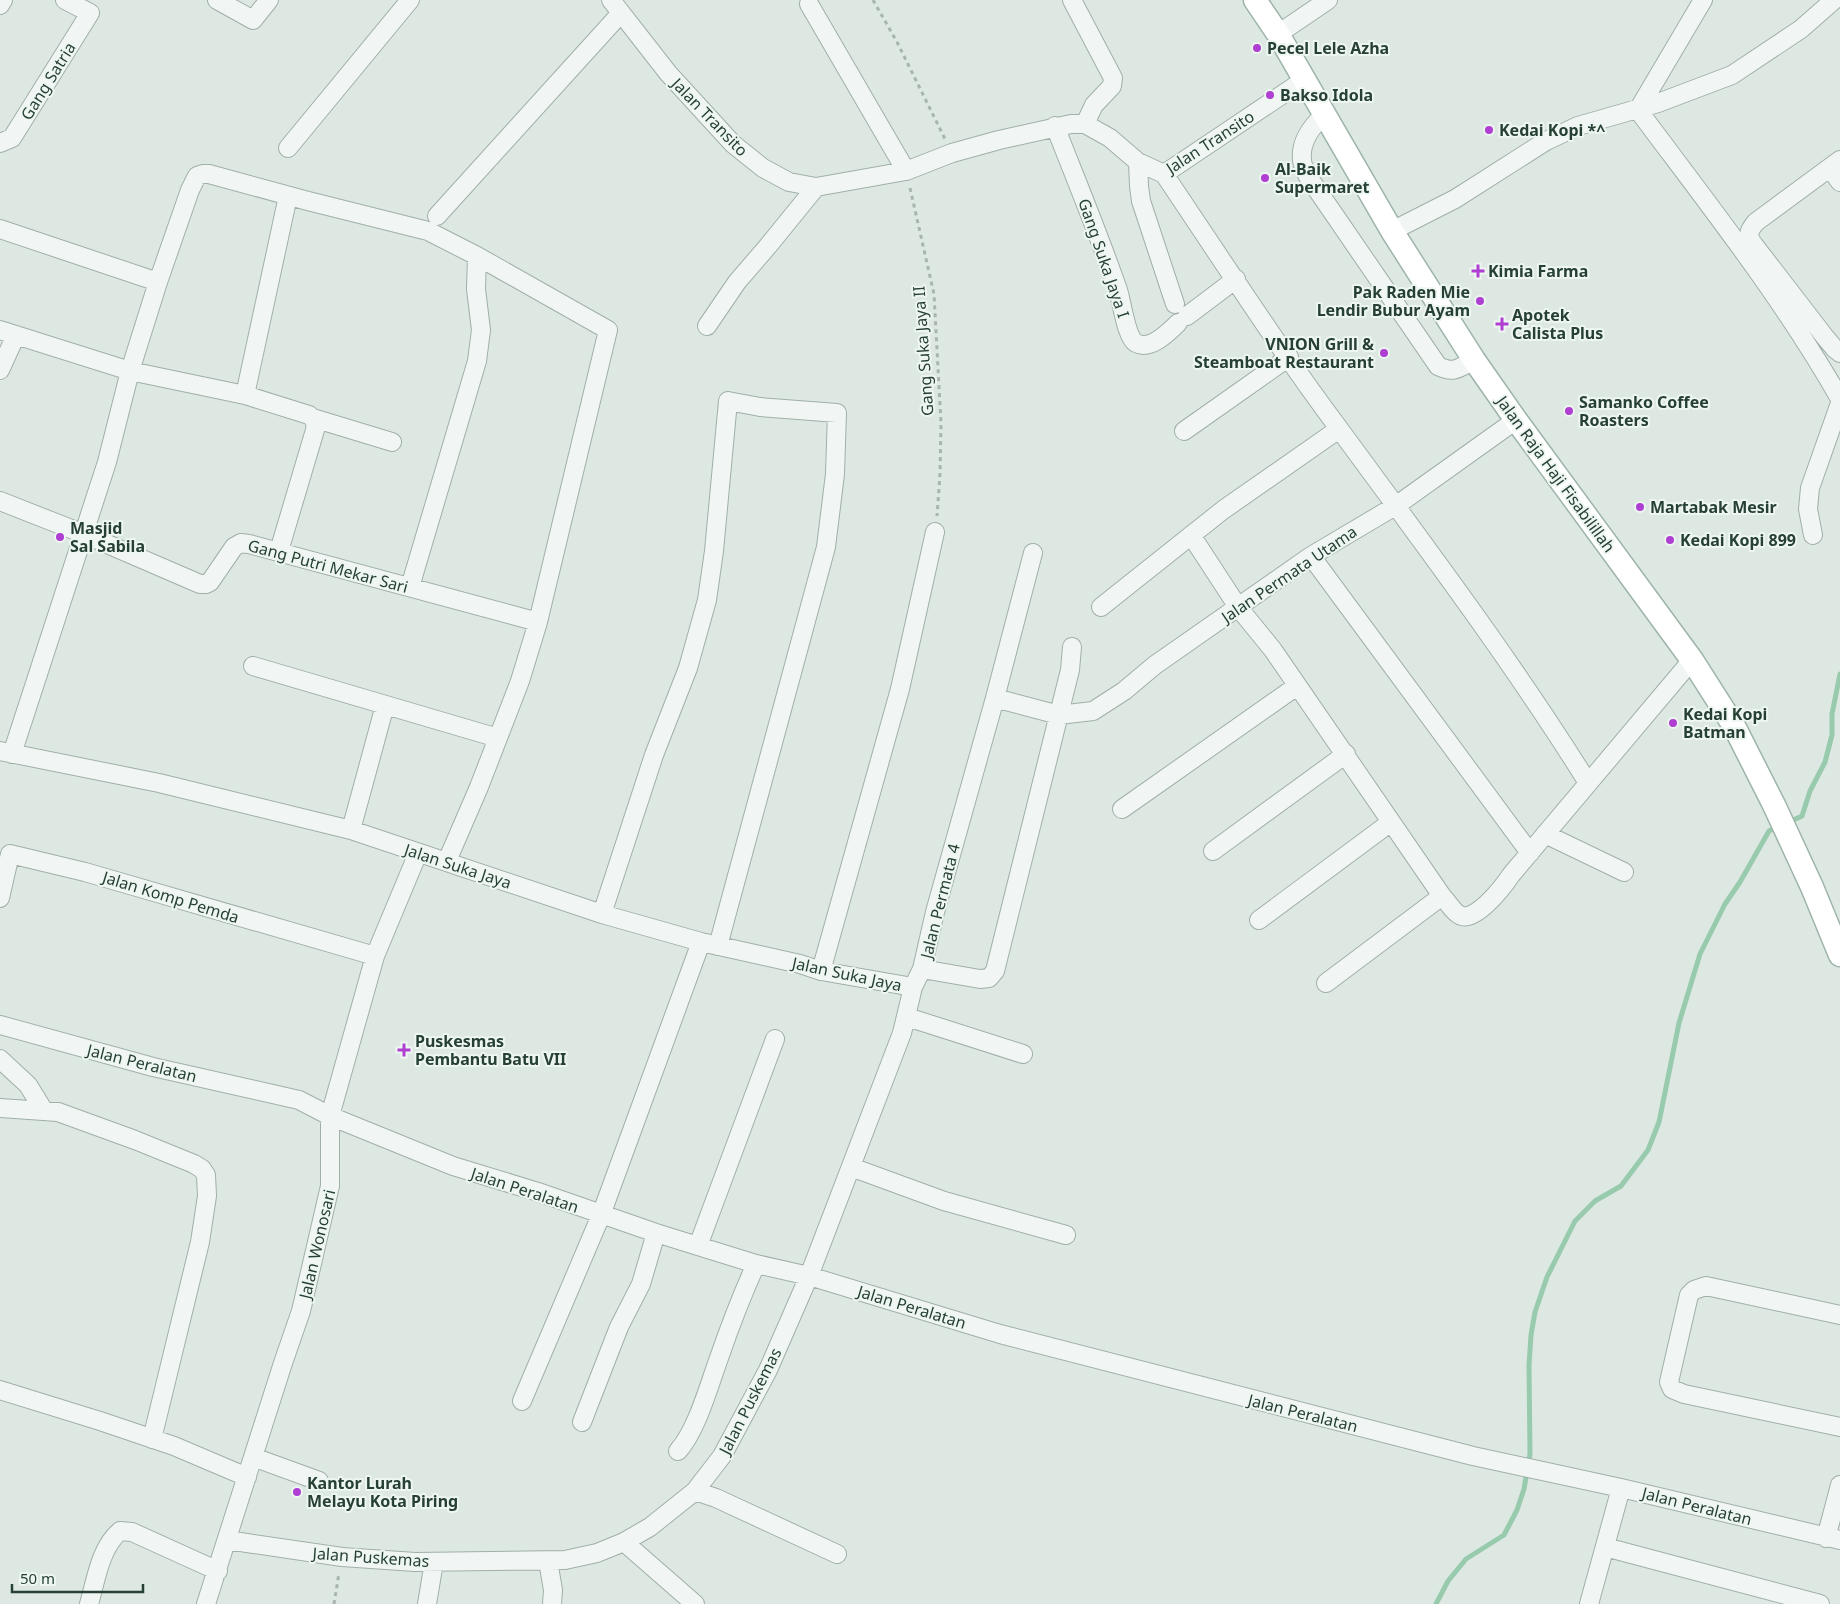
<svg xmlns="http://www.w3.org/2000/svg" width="1840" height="1604" viewBox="0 0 1840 1604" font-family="'Noto Sans',sans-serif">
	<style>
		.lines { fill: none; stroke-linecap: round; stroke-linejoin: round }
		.stream { stroke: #98caad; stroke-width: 5 }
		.minor-casing { stroke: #a0afa8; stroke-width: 20 }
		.major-casing { stroke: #9db4a9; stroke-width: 25 }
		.path { stroke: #a8b4af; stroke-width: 3; stroke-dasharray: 4 4; stroke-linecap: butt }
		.minor { stroke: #f1f6f4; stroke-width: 18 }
		.major { stroke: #fff; stroke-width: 22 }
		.poi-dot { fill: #af3ed2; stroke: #eef6f2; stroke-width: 2 }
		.labels { text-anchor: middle; stroke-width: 4; stroke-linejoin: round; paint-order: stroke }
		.poi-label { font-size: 16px; font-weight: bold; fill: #274034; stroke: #eef6f2; text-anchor: start }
		.street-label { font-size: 16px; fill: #274034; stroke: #eef6f2 }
	</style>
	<rect width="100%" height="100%" fill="#dee8e3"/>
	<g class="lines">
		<!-- stream -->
		<path class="stream" d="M1789,822L1802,816L1810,791L1825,762L1832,735V714L1840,674
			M1436,1604L1448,1581L1466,1559L1504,1535L1517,1510L1524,1489L1530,1454L1529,1365L1531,1335L1535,1312L1547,1277L1575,1221L1595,1201L1621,1186L1648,1150L1659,1122L1679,1023L1700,954L1725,904L1740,882L1769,831L1779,826"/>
		<defs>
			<path id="minor" d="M217,0L253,20L269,0
				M611,0L668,73L733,144L763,168L789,182L816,187L906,171L952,153L999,140L1071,124H1085L1110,138L1138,162L1164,174L1304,80
				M1072,0L1113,78L1112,86L1094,105L1085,124
				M1703,0L1638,110C1708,204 1782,297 1840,399
				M809,4L906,171
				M0,5L3,0
				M1278,34L1328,0
				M1324,115C1312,126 1300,142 1302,160C1302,164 1305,170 1307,175L1438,366C1454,374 1459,368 1474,360
				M1055,126C1076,180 1099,235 1118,290C1122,302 1126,337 1136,343C1150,351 1169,332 1178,323
				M0,143L12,138L90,13L65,0
				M288,148L410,0
				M1840,160L1756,222C1748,231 1747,236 1754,245L1825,337L1835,349L1840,353
				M1138,162L1139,186L1141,201L1175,304
				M1830,168L1840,182
				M1164,174C1222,260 1278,347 1340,430C1425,546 1512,661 1588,783
				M437,216L621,13
				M0,229L158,282
				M1392,231L1455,199L1546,141L1578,126L1658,103L1732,75L1801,29L1834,0
				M1187,316L1236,279
				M707,326L737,282L768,246L816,187
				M0,330L130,371L245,395L309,415C315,419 316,423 315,430L279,551
				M0,370L16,335
				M245,395L288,196
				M313,418L392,442
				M1184,431L1289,357
				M0,501L84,534L200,584H206L210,582L234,547L241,543L249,544L538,622
				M1191,535L1238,607L1273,650L1442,896C1447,901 1452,910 1458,914C1473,926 1503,887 1511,875L1692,660
				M1813,535L1808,509L1810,488L1840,403
				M1311,556L1530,853
				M410,587L477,361L481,330L476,289L477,256
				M1101,607L1223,510L1339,429
				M253,666L498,738
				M995,698L1059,715L1093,711L1124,691L1155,665L1311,556L1397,505L1516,420
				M0,751L159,783L351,830L602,914L701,942L800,964L821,971L913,987
				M12,754L107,462L130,371L158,282L190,190L197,176L203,174H209L308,201L428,231L477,256L608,330L538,622L520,681L479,787L447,861
				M1122,809L1297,686
				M351,830L385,705
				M1545,834L1624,872
				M1213,851L1346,754
				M0,898L10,854L85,872L375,956
				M602,914L654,755L688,668L707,600L714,551L728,401L760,407L837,413L835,474L826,547L718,946
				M1259,920L1391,822
				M922,969L980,979L989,978L995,971L1070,670L1072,647
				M821,971L900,689L935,532
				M1326,983L1442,896
				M907,1017L1023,1054
				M0,1025L153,1067L299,1100L330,1116L453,1166L538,1192L656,1233L756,1264L809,1276L1000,1334L1473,1456L1621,1488L1840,1540
				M0,1059L28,1085L44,1111
				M0,1108L58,1112L135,1140L194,1164L202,1169L206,1175L207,1196L200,1242L152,1439
				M851,1167L944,1201L1066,1235
				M698,1246L775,1039
				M1840,1315L1706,1286L1694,1290L1689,1295L1669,1382L1672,1389L1684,1394L1840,1427
				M0,1390L100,1421L174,1446L247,1477
				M522,1401L601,1215L701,942
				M582,1422L619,1327L641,1284L656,1233
				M678,1451C697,1430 709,1385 719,1358C730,1326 742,1295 756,1264
				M253,1457L319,1481
				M695,1491L716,1498L837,1554
				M1826,1538L1840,1485
				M227,1540L342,1557L415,1562L565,1560L597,1553L624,1542L650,1527L695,1491L722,1456L768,1370L809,1276L902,1033L913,987L922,969L935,912L995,698L1033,553
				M624,1542L695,1604
				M1605,1547L1820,1604
				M548,1561L553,1590L552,1604
				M89,1604C96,1580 100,1548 120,1531L132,1532L218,1571
				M206,1604L283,1363L301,1311L330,1186V1116L375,956L418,853
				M427,1604L434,1562
				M1589,1604L1621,1488"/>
			<path id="major" d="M1255,0L1278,34L1392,231L1474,360L1516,420L1692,660L1734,726L1774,805L1812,887L1840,955"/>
		</defs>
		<!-- minor casing -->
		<use href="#minor" class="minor-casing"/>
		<!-- major casing -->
		<use href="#major" class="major-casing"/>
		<!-- path -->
		<path class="path" d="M873,0L897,42L945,139
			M910,188L934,294L941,423L940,474L937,516
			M334,1604L339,1573"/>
		<!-- minor -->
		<use href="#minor" class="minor"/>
		<!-- major -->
		<use href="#major" class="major"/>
	</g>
	<!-- markers -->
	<g class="poi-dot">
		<circle cx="1257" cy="48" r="5"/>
		<circle cx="1270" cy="95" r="5"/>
		<circle cx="1489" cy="130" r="5"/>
		<circle cx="1265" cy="178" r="5"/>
		<path d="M1475.5 263.5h5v5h5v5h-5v5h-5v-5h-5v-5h5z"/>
		<circle cx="1480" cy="301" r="5"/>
		<path d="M1499.5 316.5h5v5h5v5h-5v5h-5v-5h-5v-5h5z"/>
		<circle cx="1384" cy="353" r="5"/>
		<circle cx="1569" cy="411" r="5"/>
		<circle cx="1640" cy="507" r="5"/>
		<circle cx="60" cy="537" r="5"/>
		<circle cx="1670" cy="540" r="5"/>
		<circle cx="1673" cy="723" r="5"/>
		<path d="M401.5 1042.5h5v5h5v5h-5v5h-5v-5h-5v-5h5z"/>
		<circle cx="297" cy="1492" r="5"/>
	</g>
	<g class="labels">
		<!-- poi labels -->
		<g class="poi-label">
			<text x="1267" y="54">Pecel Lele Azha</text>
			<text x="1280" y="101">Bakso Idola</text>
			<text x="1499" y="136">Kedai Kopi *^</text>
			<text x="1275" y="175">Al-Baik<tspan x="1275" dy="18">Supermaret</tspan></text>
			<text x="1488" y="277">Kimia Farma</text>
			<text x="1470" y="298" text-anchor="end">Pak Raden Mie<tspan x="1470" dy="18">Lendir Bubur Ayam</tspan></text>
			<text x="1512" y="321">Apotek<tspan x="1512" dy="18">Calista Plus</tspan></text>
			<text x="1374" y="350" text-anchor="end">VNION Grill &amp;<tspan x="1374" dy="18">Steamboat Restaurant</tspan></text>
			<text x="1579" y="408">Samanko Coffee<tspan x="1579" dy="18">Roasters</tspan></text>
			<text x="1650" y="513">Martabak Mesir</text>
			<text x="70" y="534">Masjid<tspan x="70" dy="18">Sal Sabila</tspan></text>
			<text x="1680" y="546">Kedai Kopi 899</text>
			<text x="1683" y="720">Kedai Kopi<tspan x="1683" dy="18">Batman</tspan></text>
			<text x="415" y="1047">Puskesmas<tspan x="415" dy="18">Pembantu Batu VII</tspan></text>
			<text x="307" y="1489">Kantor Lurah<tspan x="307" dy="18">Melayu Kota Piring</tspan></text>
		</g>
		<!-- street labels -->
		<g class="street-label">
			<text transform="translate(48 81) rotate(-58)" y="6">Gang Satria</text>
			<text transform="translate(710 117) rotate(46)" y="6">Jalan Transito</text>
			<text transform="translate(1210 142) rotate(-33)" y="6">Jalan Transito</text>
			<text transform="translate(1104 258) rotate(71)" y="6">Gang Suka Jaya I</text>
			<text transform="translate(923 351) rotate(-94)" y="6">Gang Suka Jaya II</text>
			<text transform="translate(1556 474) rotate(54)" y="6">Jalan Raja Haji Fisabilillah</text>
			<text transform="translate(328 566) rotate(15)" y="6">Gang Putri Mekar Sari</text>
			<text transform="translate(1289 574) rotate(-34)" y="6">Jalan Permata Utama</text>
			<text transform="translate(458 866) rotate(18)" y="6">Jalan Suka Jaya</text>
			<text transform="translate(171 897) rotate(17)" y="6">Jalan Komp Pemda</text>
			<text transform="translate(940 901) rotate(-76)" y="6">Jalan Permata 4</text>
			<text transform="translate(847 974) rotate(12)" y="6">Jalan Suka Jaya</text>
			<text transform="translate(142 1063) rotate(14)" y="6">Jalan Peralatan</text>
			<text transform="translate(525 1190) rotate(18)" y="6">Jalan Peralatan</text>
			<text transform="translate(317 1244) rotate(-77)" y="6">Jalan Wonosari</text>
			<text transform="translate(912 1307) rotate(17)" y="6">Jalan Peralatan</text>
			<text transform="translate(750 1401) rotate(-63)" y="6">Jalan Puskemas</text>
			<text transform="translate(1303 1413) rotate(14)" y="6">Jalan Peralatan</text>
			<text transform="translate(1697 1506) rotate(14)" y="6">Jalan Peralatan</text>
			<text transform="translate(371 1557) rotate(4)" y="6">Jalan Puskemas</text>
		</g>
	</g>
	<!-- scale -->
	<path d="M12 1584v8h131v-8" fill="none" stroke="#274034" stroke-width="2.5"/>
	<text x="20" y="1584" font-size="15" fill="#274034" stroke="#eef6f2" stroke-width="4" paint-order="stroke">50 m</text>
</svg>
